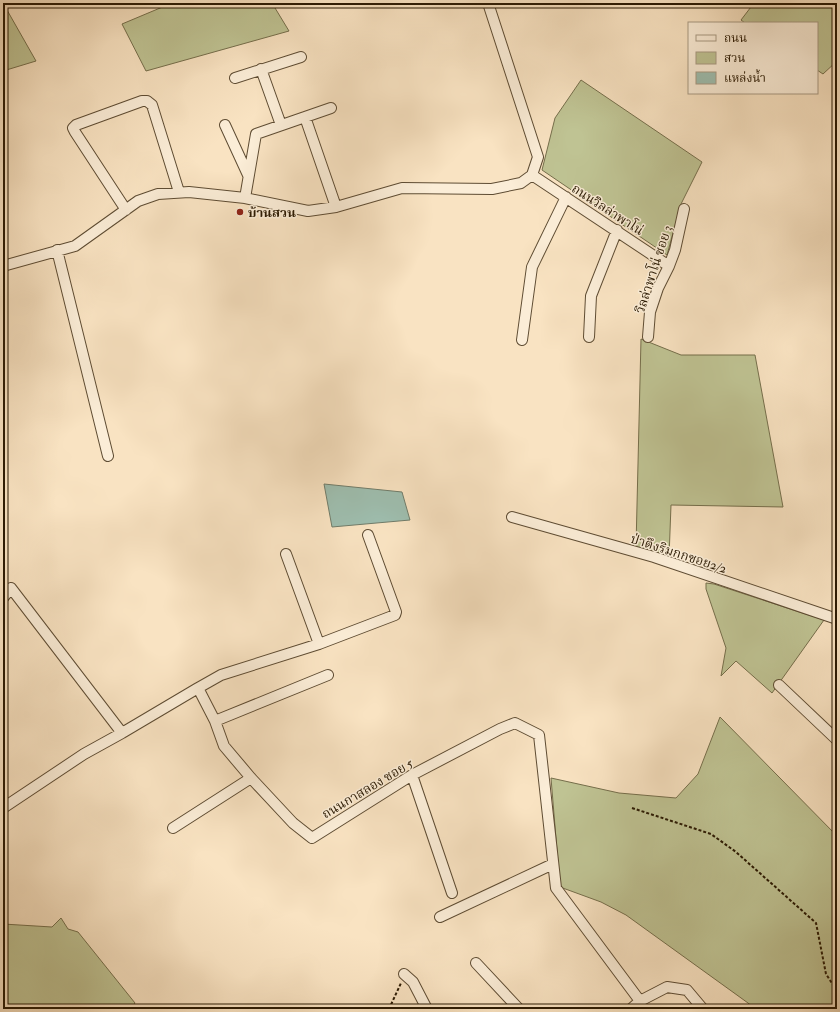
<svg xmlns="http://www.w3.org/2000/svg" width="840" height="1012" viewBox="0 0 840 1012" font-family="'IM FELL Double Pica','Noto Serif Thai',serif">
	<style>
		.green { fill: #bfc393; stroke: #756e4b }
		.water { fill: #9ebeaf; stroke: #707c6a }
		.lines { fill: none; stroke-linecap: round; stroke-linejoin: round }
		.minor-casing { stroke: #5e4c33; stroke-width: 12 }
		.path { stroke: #2b1a03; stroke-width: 2; stroke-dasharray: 3 2; stroke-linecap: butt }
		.minor { stroke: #fbedd7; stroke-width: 10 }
		.poi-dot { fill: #8f2418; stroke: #fbedd7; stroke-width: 1.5 }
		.labels { text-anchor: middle; stroke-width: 3; stroke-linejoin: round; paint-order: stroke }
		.street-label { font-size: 13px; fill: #2b1a03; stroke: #fbedd7 }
		.poi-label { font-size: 13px; font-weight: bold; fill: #2b1a03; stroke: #fbedd7; text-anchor: start }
	</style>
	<rect width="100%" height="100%" fill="#f9e3c2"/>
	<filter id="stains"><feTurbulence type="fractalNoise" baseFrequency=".005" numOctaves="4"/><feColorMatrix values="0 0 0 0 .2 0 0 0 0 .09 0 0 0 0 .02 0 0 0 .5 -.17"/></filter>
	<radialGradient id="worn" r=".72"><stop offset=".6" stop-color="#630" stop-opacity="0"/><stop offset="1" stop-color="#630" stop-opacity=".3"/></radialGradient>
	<!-- green -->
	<path class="green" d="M3,3L36,61L3,71Z
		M172,3H272L289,31L146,71L122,24Z
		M754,3H837V61L823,74L817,70V23H745L741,20Z
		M581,80L702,162L681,204L667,255L542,170L555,118Z
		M641,339L681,355H755L783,507L671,505L669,558L636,547Z
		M706,583L714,584L824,620L772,693L736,661L721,676L726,648L706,589Z
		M720,717L837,836V1005L834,1009H755L748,1003L626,915L601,902L560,887L551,778L619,793L676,798L698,774Z
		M61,918L68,929L78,932L135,1003L131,1009H3V924L52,927Z"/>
	<!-- water -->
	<path class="water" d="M324,484L402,492L410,520L332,527Z"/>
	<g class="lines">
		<defs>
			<path id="minor" d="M261,69L281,125
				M235,78L301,57
				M305,117L336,207
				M225,125L248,175
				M532,175L669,266
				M245,198L256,134L331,108
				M126,210L75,132L73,128L76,125L142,101H147L152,105L179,192
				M57,250L108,456
				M3,266L75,246L138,201L158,194L189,192L245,198L308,211L336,207L402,188L492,189L521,183L532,175L538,157L488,3
				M589,337L591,296L617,230
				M648,337L650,312L658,288L669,266L675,250L684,209
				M522,340L532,267L566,197
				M512,517L654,557L837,619
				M286,554L319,644
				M3,598L11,588L122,733
				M779,685L837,740
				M198,688L221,675L319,644L395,615L396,612L368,535
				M215,721L328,675
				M412,775L452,893
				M3,808L84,754L122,733L198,688L215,721L224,746L251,778L293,823L312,838L412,775L500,729L515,723L539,735L556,888L640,1001L631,1009
				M173,828L251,778
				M440,917L553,864
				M476,963L519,1009
				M404,974L413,982L427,1009
				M640,1001L667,987L687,990L703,1009"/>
		</defs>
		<!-- minor casing -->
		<use href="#minor" class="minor-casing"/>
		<!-- path -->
		<path class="path" d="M632,808L711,834L736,852L816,923L826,974L837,991
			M389,1009L401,983"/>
		<!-- minor -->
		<use href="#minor" class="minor"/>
	</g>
	<!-- markers -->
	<circle class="poi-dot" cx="240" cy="212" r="4"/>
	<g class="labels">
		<!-- street labels -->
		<g class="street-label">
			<text transform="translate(608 209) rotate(33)" y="5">ถนนวิลล่าพาโน่</text>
			<text transform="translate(653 269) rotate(-72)" y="5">วิลล่าพาโน่ ซอย 3</text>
			<text transform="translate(679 553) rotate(18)" y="5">ป่าตึงริมกกซอย2/2</text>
			<text transform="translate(367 788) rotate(-31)" y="5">ถนนกาสลอง ซอย 5</text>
		</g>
		<!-- poi labels -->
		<g class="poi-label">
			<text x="248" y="217">บ้านสวน</text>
		</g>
	</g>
	<!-- margin -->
	<rect width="840" height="1012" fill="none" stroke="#f9e3c2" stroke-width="16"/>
	<rect x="4" y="4" width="832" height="1004" fill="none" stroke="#2b1a03" stroke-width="2"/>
	<rect x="8" y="8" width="824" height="996" fill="none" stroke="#2b1a03"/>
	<!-- legend -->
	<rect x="688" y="22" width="130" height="72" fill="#fbedd7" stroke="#a89982"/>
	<rect x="696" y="35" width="20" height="6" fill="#fbedd7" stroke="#a89982"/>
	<text x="724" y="42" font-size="12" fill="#2b1a03">ถนน</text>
	<rect x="696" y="52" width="20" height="12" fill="#bfc393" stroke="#a89982"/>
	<text x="724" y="62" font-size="12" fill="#2b1a03">สวน</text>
	<rect x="696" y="72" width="20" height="12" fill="#9ebeaf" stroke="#a89982"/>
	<text x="724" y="82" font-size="12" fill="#2b1a03">แหล่งน้ำ</text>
	<rect width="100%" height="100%" filter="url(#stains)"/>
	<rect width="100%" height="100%" fill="url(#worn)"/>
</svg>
